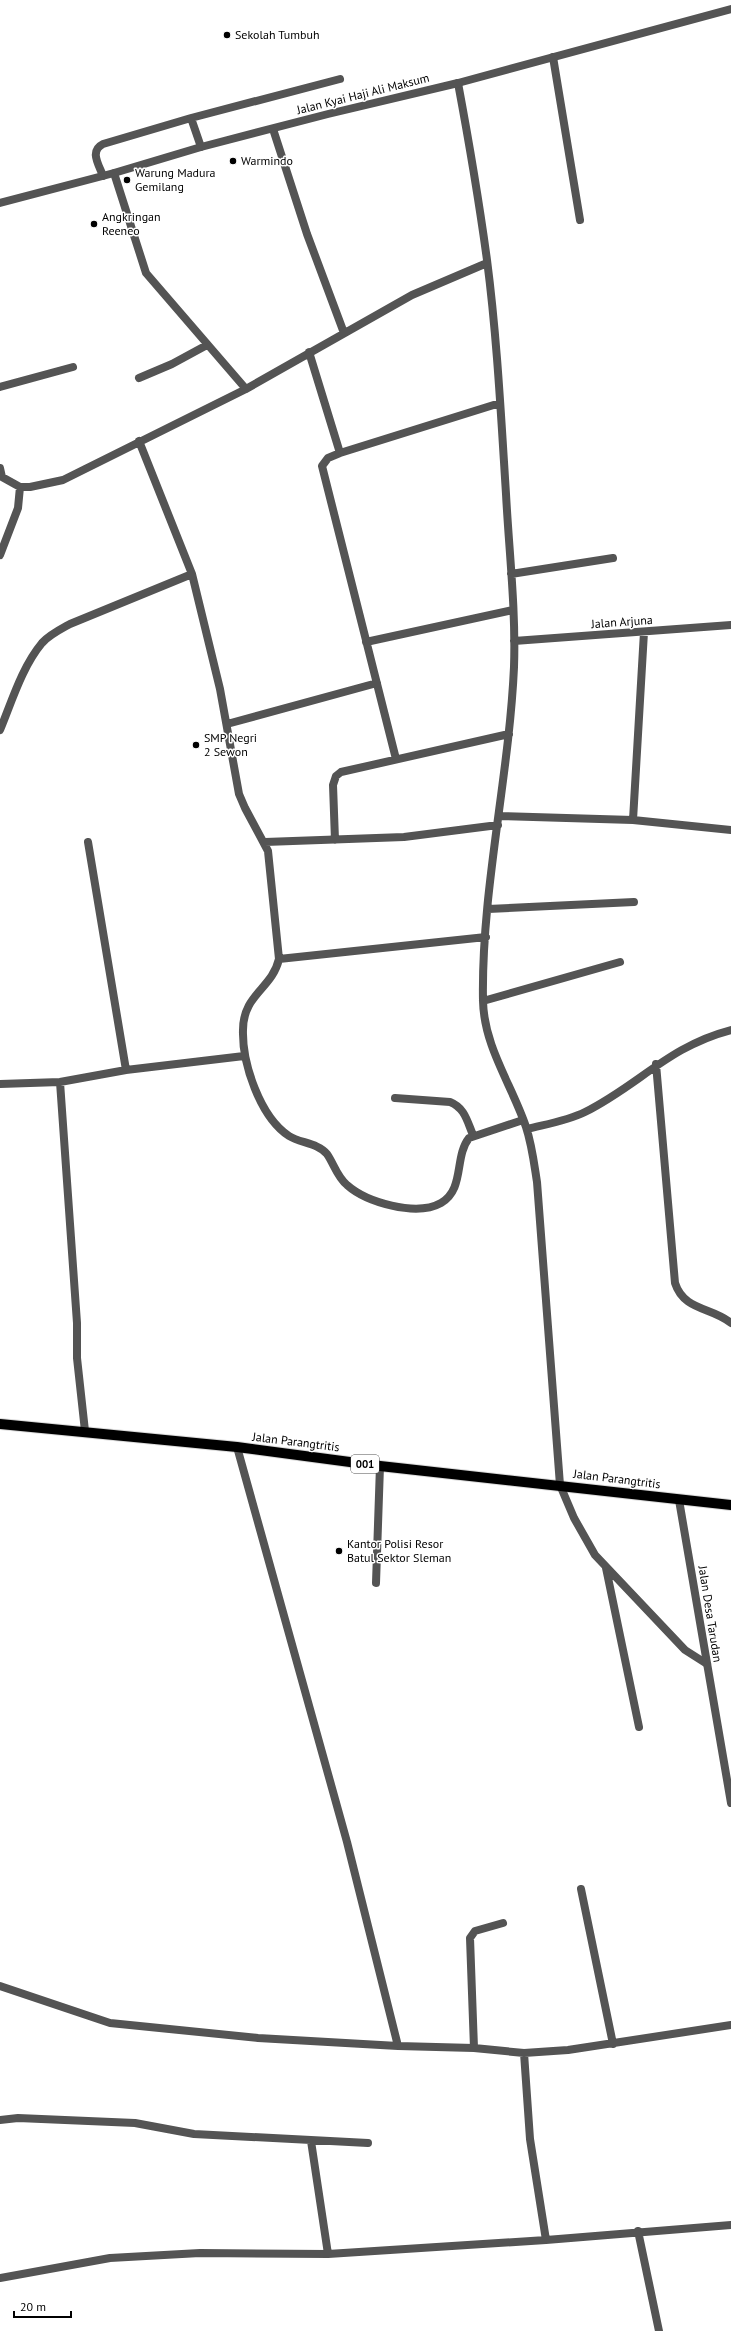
<svg xmlns="http://www.w3.org/2000/svg" width="731" height="2331" viewBox="0 0 731 2331" font-family="'PT Sans',sans-serif">
	<style>
		.lines { fill: none; stroke-linecap: round; stroke-linejoin: round }
		.primary-casing { stroke: #dbdbdb; stroke-width: 12 }
		.minor { stroke: #545454; stroke-width: 8 }
		.tertiary { stroke: #545454; stroke-width: 8 }
		.primary { stroke: #000; stroke-width: 10 }
		.poi-dot { fill: #000; stroke: #fff; stroke-width: 1.5 }
		.labels { text-anchor: middle; stroke-width: 3; stroke-linejoin: round; paint-order: stroke }
		.shield { fill: #fff; stroke: #4c4c4c; stroke-width: 1 }
		.shield-label { font-size: 11px; font-weight: bold; fill: #000 }
		.poi-label { font-size: 12px; fill: #000; stroke: #fff; text-anchor: start }
		.street-label { font-size: 12px; fill: #000; stroke: #fff }
	</style>
	<rect width="100%" height="100%" fill="#fff"/>
	<g class="lines">
		<defs>
			<path id="primary" d="M0,1424L237,1447L380,1466L731,1505"/>
		</defs>
		<!-- primary casing -->
		<use href="#primary" class="primary-casing"/>
		<!-- minor -->
		<path class="minor" d="M553,57L580,220
			M458,83C469,142 479,201 487,260C497,337 501,416 506,494C509,551 516,610 514,667C509,778 481,891 483,1001C484,1047 512,1085 526,1127C532,1145 534,1163 537,1182L560,1485L574,1518L595,1555L685,1650L707,1664
			M191,118L201,147
			M273,129L307,234L344,333
			M114,173L146,273L246,389
			M103,176C99,165 89,151 103,144L191,118L340,79
			M309,352L340,453
			M139,378L172,364L207,345
			M0,387L73,367
			M139,441L192,574L220,689L239,794L245,808L268,851L279,959C272,989 243,994 243,1030C242,1063 260,1117 289,1136C300,1143 318,1143 327,1154C334,1164 337,1177 347,1185C366,1202 416,1217 441,1203C465,1189 454,1157 469,1138L523,1120
			M0,468L2,477L20,487H30L63,480L246,389L412,295L487,263
			M0,555L18,508L20,487
			M511,574L613,558
			M514,641L731,625
			M366,642L513,610
			M227,724L377,683
			M0,730C12,701 22,667 42,643C49,635 61,629 70,624L192,574
			M396,759L322,466L328,458L340,453L500,403
			M499,816L633,820L731,830
			M633,820L644,632
			M335,840L333,785L336,776L341,772L509,734
			M88,842L126,1070
			M265,842L404,837L498,825
			M488,909L634,902
			M279,959L486,937
			M483,1001L620,962
			M656,1064L675,1283C684,1311 712,1307 731,1323
			M60,1082L77,1323V1358L85,1431
			M0,1084L60,1082L126,1070L244,1056
			M395,1098L450,1102C465,1108 467,1121 473,1135
			M527,1129C547,1124 567,1121 585,1112C639,1085 669,1046 731,1030
			M237,1447L347,1842L398,2046
			M606,1568L639,1727
			M376,1583L380,1466
			M581,1889L613,2044
			M0,1986L110,2023L258,2038L398,2046L474,2048L524,2053L568,2050L731,2025
			M474,2048L470,1938L475,1931L503,1923
			M524,2053L530,2139L546,2240
			M0,2120L18,2118L135,2123L194,2134L368,2143
			M311,2141L328,2254
			M638,2231L659,2331
			M0,2278L110,2258L200,2253L328,2254L546,2240L731,2225"/>
		<!-- tertiary -->
		<path class="tertiary" d="M0,203L114,173L201,147L328,114L458,83L731,9
			M679,1500L731,1803"/>
		<!-- primary -->
		<use href="#primary" class="primary"/>
	</g>
	<!-- markers -->
	<g class="poi-dot">
		<circle cx="227" cy="35" r="4"/>
		<circle cx="233" cy="161" r="4"/>
		<circle cx="127" cy="180" r="4"/>
		<circle cx="94" cy="224" r="4"/>
		<circle cx="196" cy="745" r="4"/>
		<circle cx="339" cy="1551" r="4"/>
	</g>
	<g class="labels">
		<!-- shield labels -->
		<rect class="shield" x="351" y="1455" width="28" height="18" rx="3"/>
		<g class="shield-label">
			<text x="365" y="1468">001</text>
		</g>
		<!-- poi labels -->
		<g class="poi-label">
			<text x="235" y="39">Sekolah Tumbuh</text>
			<text x="241" y="165">Warmindo</text>
			<text x="135" y="177">Warung Madura<tspan x="135" dy="14">Gemilang</tspan></text>
			<text x="102" y="221">Angkringan<tspan x="102" dy="14">Reeneo</tspan></text>
			<text x="204" y="742">SMP Negri<tspan x="204" dy="14">2 Sewon</tspan></text>
			<text x="347" y="1548">Kantor Polisi Resor<tspan x="347" dy="14">Batul Sektor Sleman</tspan></text>
		</g>
		<!-- street labels -->
		<g class="street-label">
			<text transform="translate(363 94) rotate(-14)" y="4">Jalan Kyai Haji Ali Maksum</text>
			<text transform="translate(622 622) rotate(-4)" y="4">Jalan Arjuna</text>
			<text transform="translate(296 1442) rotate(7)" y="4">Jalan Parangtritis</text>
			<text transform="translate(617 1479) rotate(7)" y="4">Jalan Parangtritis</text>
			<text transform="translate(710 1614) rotate(81)" y="4">Jalan Desa Tarudan</text>
		</g>
	</g>
	<!-- scale -->
	<path d="M14 2311v6h57v-6" fill="none" stroke="#000000" stroke-width="2"/>
	<text x="20" y="2311" font-size="12" fill="#000000" stroke="#ffffff" stroke-width="3" paint-order="stroke">20 m</text>
</svg>
